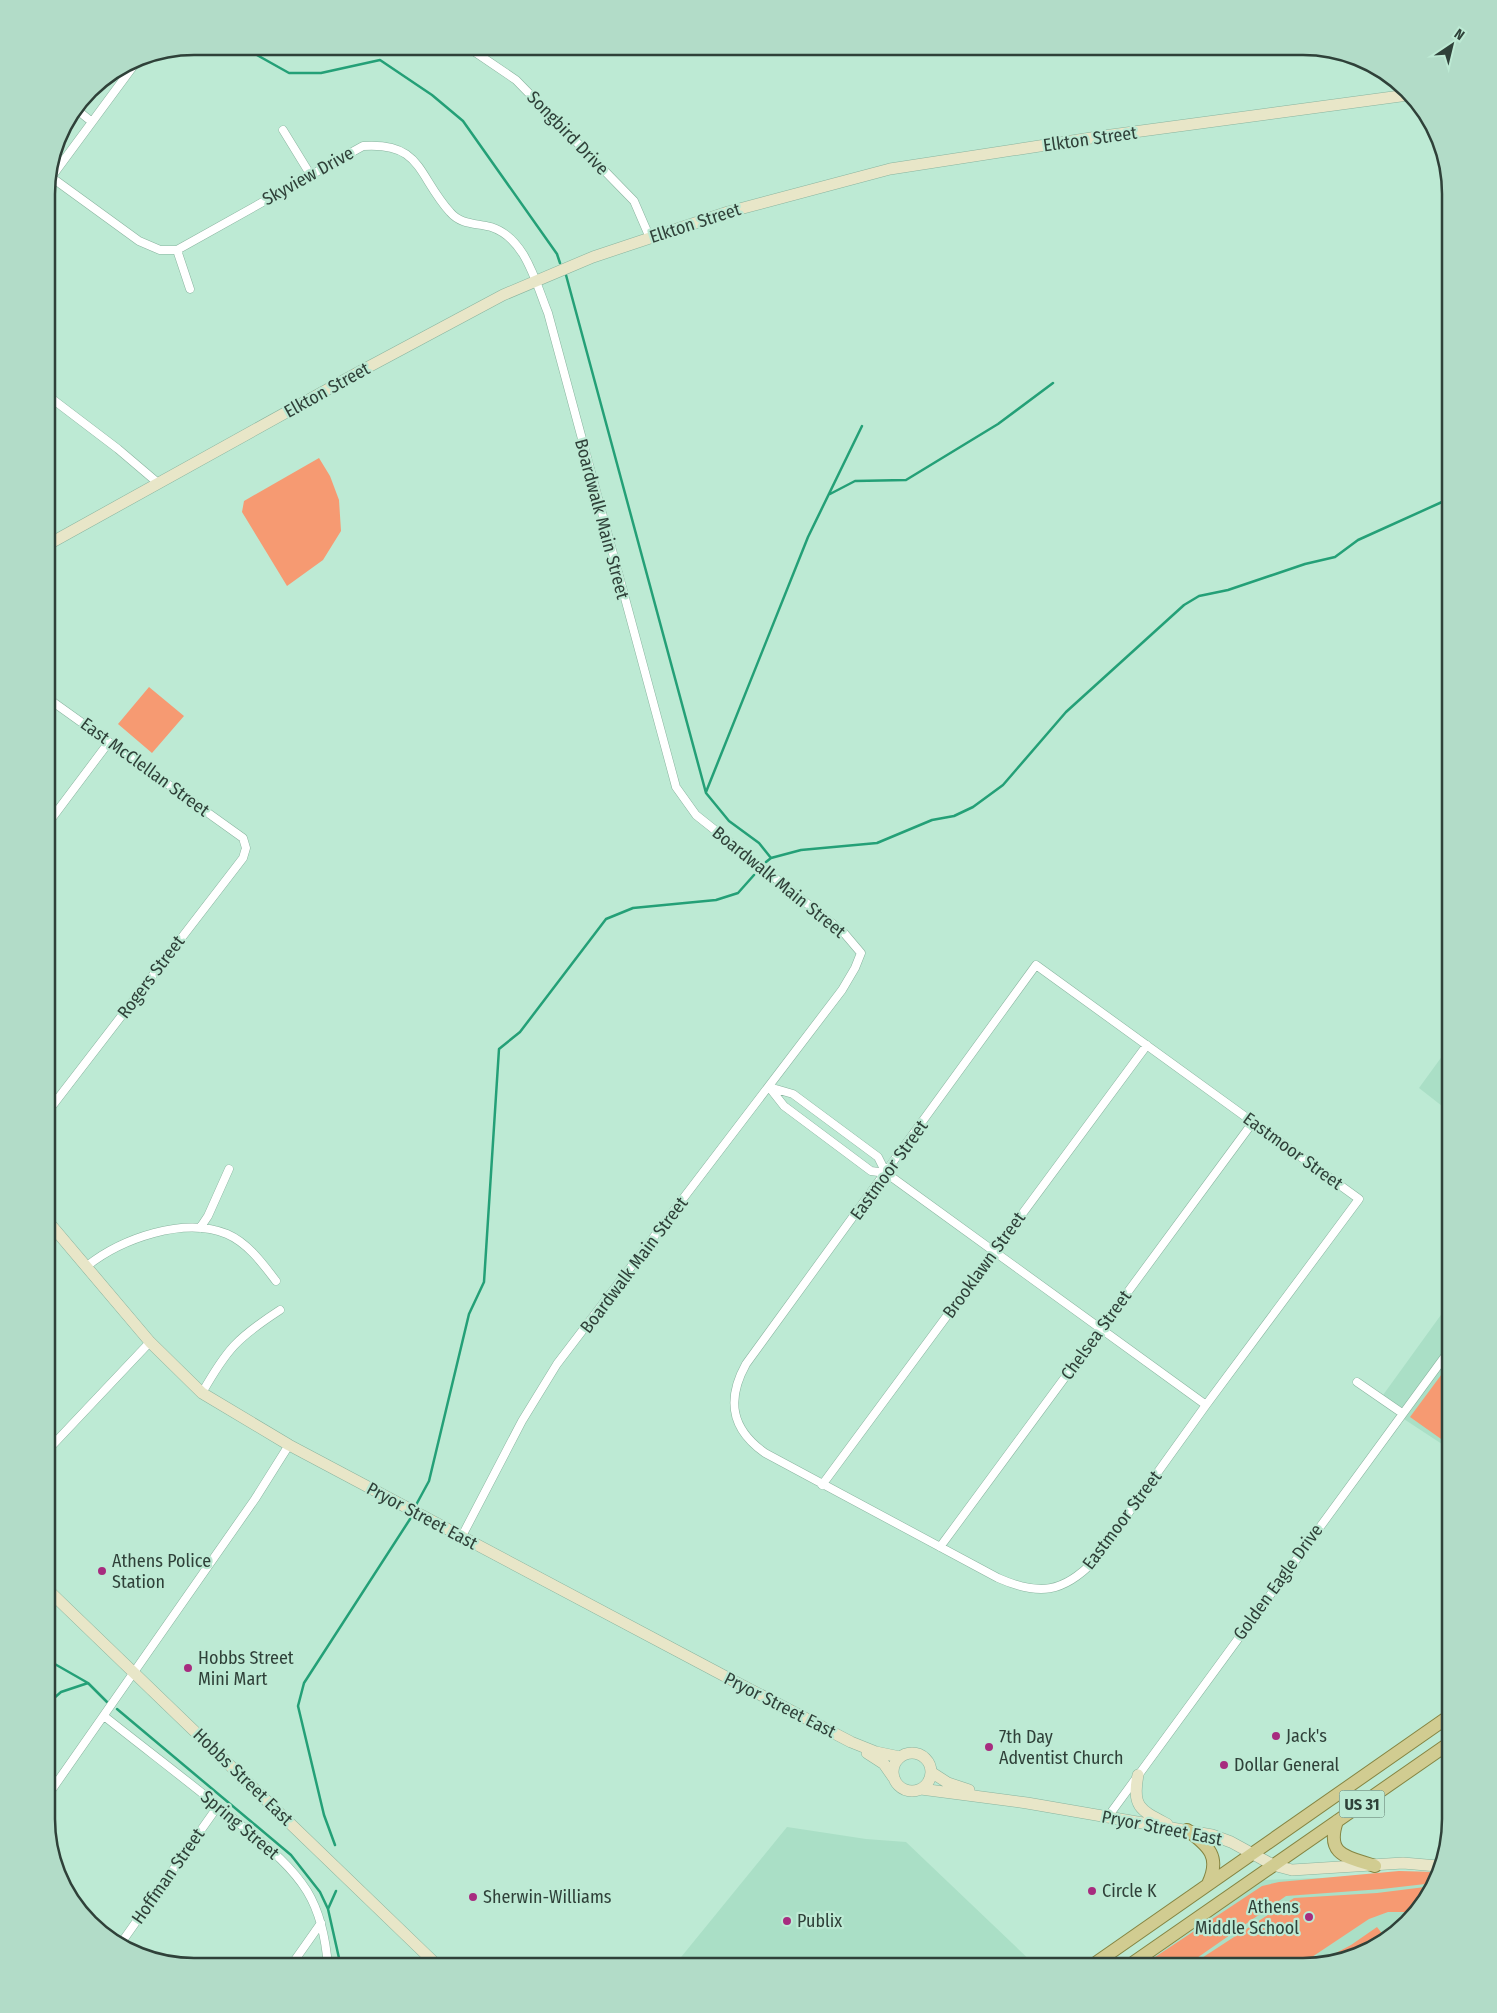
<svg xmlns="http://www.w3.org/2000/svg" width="1497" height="2013" viewBox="0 0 1497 2013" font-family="'Fira Sans Condensed',sans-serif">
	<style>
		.built { fill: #aadfc6 }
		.green { fill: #f69a72 }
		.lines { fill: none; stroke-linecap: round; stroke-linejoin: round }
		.stream { stroke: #24a077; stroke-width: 2.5 }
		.street-casing { stroke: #89b49f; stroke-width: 9 }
		.secondary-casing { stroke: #89b49f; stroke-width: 12 }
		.primary-casing { stroke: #858542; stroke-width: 14 }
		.street { stroke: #fff; stroke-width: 8 }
		.secondary { stroke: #e8e6c8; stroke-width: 11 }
		.primary { stroke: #d1cc91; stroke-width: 12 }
		.poi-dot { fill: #a72c7f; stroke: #bdead4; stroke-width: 2 }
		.labels { text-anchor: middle; stroke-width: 4.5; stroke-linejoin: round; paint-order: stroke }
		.shield { fill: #bdead4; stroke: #5a7468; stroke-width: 1 }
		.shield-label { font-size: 16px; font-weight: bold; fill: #2f4139 }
		.street-label { font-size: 18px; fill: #2f4139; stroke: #bdead4 }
		.poi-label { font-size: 18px; fill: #2f4139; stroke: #bdead4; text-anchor: start }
		.rim { fill: none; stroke: #2f4139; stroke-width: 2.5 }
	</style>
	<rect width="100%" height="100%" fill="#bdead4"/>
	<!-- built -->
	<path class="built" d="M1451,1044V1113L1419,1088Z
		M1451,1301V1450L1378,1402Z
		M787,1827L866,1839L906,1842L1037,1967H673Z
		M1405,1875L1436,1876L1431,1893L1385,1942L1304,1967H1140L1264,1880Z"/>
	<!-- green -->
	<path class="green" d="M319,458L330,476L339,500L341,531L323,560L287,586L242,512L244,501Z
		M149,687L184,716L152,753L118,724Z
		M1450,1363H1451V1446L1410,1417Z
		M1399,1871L1437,1872L1434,1883L1382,1889L1286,1896L1184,1967H1140L1262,1886L1279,1882Z
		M1433,1886L1431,1893L1413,1912H1388L1369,1919L1297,1967H1188L1294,1898L1377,1893Z
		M1377,1927L1387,1940L1385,1942L1317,1963L1351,1945Z"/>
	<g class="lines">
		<!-- stream -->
		<path class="stream" d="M241,46L289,73H321L380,60L432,95L463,121L557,254L560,263
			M566,275L706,793L729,821L759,843L771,858
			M830,494L855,481L906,480L998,424L1053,383
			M706,792L808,537L862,426
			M766,862L771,858L801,850L877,843L932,820L954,816L973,807L1003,785L1066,712L1184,605L1199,596L1228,590L1305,564L1335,557L1358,540L1442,502L1451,494
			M416,1505L429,1481L469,1314L484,1282L499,1049L520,1032L606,919L633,908L716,900L738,893L754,875
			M46,1659L88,1683L107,1702
			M46,1705L61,1692L88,1683
			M117,1709L291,1855L320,1892L328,1909L341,1967
			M335,1845L324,1815L298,1706L304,1683L412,1516
			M328,1909L336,1891"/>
		<defs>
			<path id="street" d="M466,46L516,80L634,201L650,238
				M76,109L92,122
				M283,130L310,174
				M51,177L139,241L160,250H177L363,146C422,142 417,175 450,212C461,225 476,223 491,227C526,238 536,284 548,313L676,787L696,815L844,933L861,953L855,968L842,990L557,1364L522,1421L462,1536
				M47,183L140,57
				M177,250L190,289
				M47,395L118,449L158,483
				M46,826L109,742
				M1036,965L1359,1199L1206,1405L1094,1561C1063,1593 1039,1596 998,1578L765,1453C731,1429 726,1400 746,1364Z
				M769,1087L784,1106L871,1171L886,1173L1206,1405
				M769,1087L793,1094L878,1157L886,1173
				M46,1114L243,858L246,848L243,838L46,697
				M200,1228L208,1216L229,1169
				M87,1266C121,1239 184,1216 227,1234C248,1243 263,1264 276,1281
				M1357,1382L1402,1413
				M202,1393C227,1349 237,1338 280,1310
				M46,1452L150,1342
				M822,1485L1147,1045
				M940,1547L1253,1122
				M104,1716C149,1752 196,1787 240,1824C265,1845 290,1864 307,1891C321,1914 326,1940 328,1967
				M46,1798L255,1499L289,1445
				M1107,1818L1451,1348
				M119,1946L218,1806
				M290,1967L321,1923"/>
			<path id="secondary" d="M47,545L359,372L503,295L593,257L728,212L890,169L1104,136L1408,95
				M46,1219L150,1342L202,1393L289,1445L732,1680L851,1742L876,1752L900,1757
				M46,1588L439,1967
				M867,1753L884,1764L893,1777
				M893 1772a19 19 0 1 1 38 0a19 19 0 1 1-38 0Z
				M931,1772L948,1783L969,1790
				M1138,1775C1132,1807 1140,1810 1167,1824
				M921,1789L1027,1803L1212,1835L1231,1842L1273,1865L1292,1870L1403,1863L1438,1866"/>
			<path id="primary" d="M1337,1821C1325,1856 1348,1857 1375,1866
				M1187,1830C1209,1846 1221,1857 1208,1884
				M1090,1967L1451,1715
				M1127,1967L1451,1742"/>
		</defs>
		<!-- street casing -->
		<use href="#street" class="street-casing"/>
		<!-- secondary casing -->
		<use href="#secondary" class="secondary-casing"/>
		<!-- primary casing -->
		<use href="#primary" class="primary-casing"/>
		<!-- street -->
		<use href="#street" class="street"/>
		<!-- secondary -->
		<use href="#secondary" class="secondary"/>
		<!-- primary -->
		<use href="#primary" class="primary"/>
	</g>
	<!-- markers -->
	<g class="poi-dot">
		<circle cx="102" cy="1571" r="5"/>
		<circle cx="188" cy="1668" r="5"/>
		<circle cx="1276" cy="1736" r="5"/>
		<circle cx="989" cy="1747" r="5"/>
		<circle cx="1224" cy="1765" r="5"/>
		<circle cx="1092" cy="1891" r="5"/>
		<circle cx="473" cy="1897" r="5"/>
		<circle cx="1309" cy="1917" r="5"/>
		<circle cx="787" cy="1921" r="5"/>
	</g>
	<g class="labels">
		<!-- shield labels -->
		<rect class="shield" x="1339.5" y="1790.5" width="45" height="27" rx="4"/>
		<g class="shield-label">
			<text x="1362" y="1810">US 31</text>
		</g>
		<!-- street labels -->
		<g class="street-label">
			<text transform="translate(568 133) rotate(46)" y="6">Songbird Drive</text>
			<text transform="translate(1090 139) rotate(-8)" y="6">Elkton Street</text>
			<text transform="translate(308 176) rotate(-29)" y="6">Skyview Drive</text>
			<text transform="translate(695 223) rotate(-18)" y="6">Elkton Street</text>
			<text transform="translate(327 390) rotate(-29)" y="6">Elkton Street</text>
			<text transform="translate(602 519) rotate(75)" y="6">Boardwalk Main Street</text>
			<text transform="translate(145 767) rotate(36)" y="6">East McClellan Street</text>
			<text transform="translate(779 882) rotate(39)" y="6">Boardwalk Main Street</text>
			<text transform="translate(151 977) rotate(-53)" y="6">Rogers Street</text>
			<text transform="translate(1293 1151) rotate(36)" y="6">Eastmoor Street</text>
			<text transform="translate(889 1170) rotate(-54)" y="6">Eastmoor Street</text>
			<text transform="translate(634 1265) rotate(-53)" y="6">Boardwalk Main Street</text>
			<text transform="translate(984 1265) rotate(-54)" y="6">Brooklawn Street</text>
			<text transform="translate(1096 1335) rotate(-54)" y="6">Chelsea Street</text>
			<text transform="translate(422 1516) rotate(28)" y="6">Pryor Street East</text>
			<text transform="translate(1122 1520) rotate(-53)" y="6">Eastmoor Street</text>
			<text transform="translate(1278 1582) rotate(-54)" y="6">Golden Eagle Drive</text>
			<text transform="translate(780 1705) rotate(27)" y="6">Pryor Street East</text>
			<text transform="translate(243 1777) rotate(44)" y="6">Hobbs Street East</text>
			<text transform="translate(240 1825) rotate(40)" y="6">Spring Street</text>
			<text transform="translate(1162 1828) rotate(11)" y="6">Pryor Street East</text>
			<text transform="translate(168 1876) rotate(-55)" y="6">Hoffman Street</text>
		</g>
		<!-- poi labels -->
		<g class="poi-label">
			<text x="112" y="1567">Athens Police<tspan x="112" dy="21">Station</tspan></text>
			<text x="198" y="1664">Hobbs Street<tspan x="198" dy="21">Mini Mart</tspan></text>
			<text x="1286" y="1742">Jack's</text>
			<text x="999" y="1743">7th Day<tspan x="999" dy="21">Adventist Church</tspan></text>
			<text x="1234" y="1771">Dollar General</text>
			<text x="1102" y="1897">Circle K</text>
			<text x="483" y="1903">Sherwin-Williams</text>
			<text x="1299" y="1913" text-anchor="end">Athens<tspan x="1299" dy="21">Middle School</tspan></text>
			<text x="797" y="1927">Publix</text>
		</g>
	</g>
	<!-- crop -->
	<path d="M0 0H1497V2013H0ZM194 55H1303A139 139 0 0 1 1442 194V1819A139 139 0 0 1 1303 1958H194A139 139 0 0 1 55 1819V194A139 139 0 0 1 194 55Z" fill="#b2dcc8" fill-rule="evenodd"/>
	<path class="rim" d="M194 55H1303A139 139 0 0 1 1442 194V1819A139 139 0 0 1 1303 1958H194A139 139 0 0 1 55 1819V194A139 139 0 0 1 194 55Z"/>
	<!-- north arrow -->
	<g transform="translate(1452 45) rotate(35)" stroke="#bdead4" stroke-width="4" paint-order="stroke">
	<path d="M0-4L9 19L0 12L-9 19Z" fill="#2f4139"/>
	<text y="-8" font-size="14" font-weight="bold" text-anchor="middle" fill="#2f4139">N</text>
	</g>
</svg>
